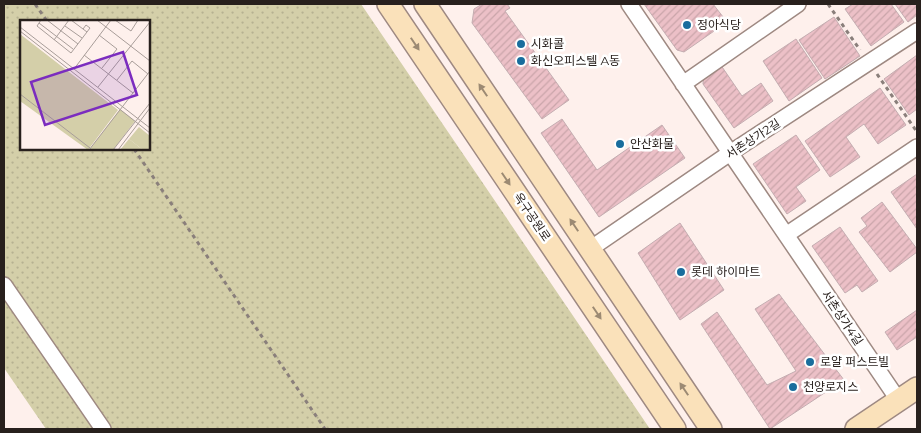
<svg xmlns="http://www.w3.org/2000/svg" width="921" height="433" viewBox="0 0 921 433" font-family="Montserrat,'Noto Sans KR',sans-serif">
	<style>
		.grass { fill: url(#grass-dots); fill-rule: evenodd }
		.building { fill: url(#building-hatch); stroke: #c4adb1 }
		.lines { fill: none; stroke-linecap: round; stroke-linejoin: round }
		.street-casing { stroke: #9e8982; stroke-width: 18 }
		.secondary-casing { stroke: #9e8982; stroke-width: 24 }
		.path { stroke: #8a7f7b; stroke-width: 3; stroke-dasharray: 4 4; stroke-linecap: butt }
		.street { stroke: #fff; stroke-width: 15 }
		.secondary { stroke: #fae1ba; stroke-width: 21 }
		.oneway { fill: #9c8a73 }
		.poi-dot { fill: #196d9d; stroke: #fff; stroke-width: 2 }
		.labels { text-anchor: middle; stroke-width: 5; stroke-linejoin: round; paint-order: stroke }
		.poi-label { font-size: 12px; fill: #28201d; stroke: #fff; text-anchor: start }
		.street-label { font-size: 12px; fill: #28201d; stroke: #fff }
		.inset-road { fill: none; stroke: #a89d99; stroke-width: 1 }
		.view { fill: #7b2cbf; fill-opacity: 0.15; stroke: #7b2cbf; stroke-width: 2.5 }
		.inset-edge { fill: none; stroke: #28201d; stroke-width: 2.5 }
	</style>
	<defs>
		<pattern id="grass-dots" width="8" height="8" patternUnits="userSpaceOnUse" patternTransform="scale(1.25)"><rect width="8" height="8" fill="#d4cfa9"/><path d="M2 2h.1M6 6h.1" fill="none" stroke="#b6b191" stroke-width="1.8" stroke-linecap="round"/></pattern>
		<pattern id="building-hatch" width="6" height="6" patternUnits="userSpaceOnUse" patternTransform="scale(1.25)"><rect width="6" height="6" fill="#ecc0c7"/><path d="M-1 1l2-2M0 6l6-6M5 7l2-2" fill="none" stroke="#caa5aa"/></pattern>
	</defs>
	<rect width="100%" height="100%" fill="#fef0ec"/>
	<!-- grass -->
	<path class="grass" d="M4,4H361L650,429H46L4,368ZM21,21H149V149H21Z"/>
	<!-- building -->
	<path class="building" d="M482,4H507L510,8L505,11L569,100L542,119L472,23L474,9Z
		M644,4H713L727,22L684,52L677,50Z
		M853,4H891L904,22L871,46L845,9Z
		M895,4H917V15L908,22Z
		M834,17L860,56L825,79L799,40Z
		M796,39L822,78L789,101L763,61Z
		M917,55V109L909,115L884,79Z
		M718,61L742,96L761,83L773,101L734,128L703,84L704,71Z
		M880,88L906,125L878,144L864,124L846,137L860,157L830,177L805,141Z
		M562,119L597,170L662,125L685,158L599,217L541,133Z
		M796,135L820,170L796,187L806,201L787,214L753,164Z
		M917,174V229L891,192Z
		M882,202L917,249V252L890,272L859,232L867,226L861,218Z
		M680,223L724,290L680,320L638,253Z
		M840,227L878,281L862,292L857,285L845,293L812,246Z
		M779,294L844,380L770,429L701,324L717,312L767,385L796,371L755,309Z
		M917,310V337L897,350L885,332Z"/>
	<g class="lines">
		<defs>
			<path id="street" d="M629,4L899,401
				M683,84L798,4
				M786,235L917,147
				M590,249L730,153L917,31
				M4,285L103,429"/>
			<path id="secondary" d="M388,4L675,429
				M425,4L711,429
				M856,429L917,388"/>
		</defs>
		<!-- street casing -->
		<use href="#street" class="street-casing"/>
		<!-- secondary casing -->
		<use href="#secondary" class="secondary-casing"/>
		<!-- path -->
		<path class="path" d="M35,4L47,21
			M828,4L860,50
			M877,74L917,132
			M134,149L325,429"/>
		<!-- street -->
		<use href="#street" class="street"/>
		<!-- secondary -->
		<use href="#secondary" class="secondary"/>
	</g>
	<!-- one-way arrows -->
	<defs><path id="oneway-solid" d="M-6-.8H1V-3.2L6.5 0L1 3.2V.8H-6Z" transform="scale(1.25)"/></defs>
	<g class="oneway">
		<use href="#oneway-solid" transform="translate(415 44) rotate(56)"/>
		<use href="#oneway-solid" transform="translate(483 90) rotate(-124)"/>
		<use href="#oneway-solid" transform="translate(506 179) rotate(56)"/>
		<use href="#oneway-solid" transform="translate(574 225) rotate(-124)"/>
		<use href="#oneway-solid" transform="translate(597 313) rotate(56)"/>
		<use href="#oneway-solid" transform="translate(684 389) rotate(-124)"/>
	</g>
	<!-- markers -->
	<g class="poi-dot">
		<circle cx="687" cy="25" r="5"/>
		<circle cx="521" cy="44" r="5"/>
		<circle cx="521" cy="61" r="5"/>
		<circle cx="620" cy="144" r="5"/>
		<circle cx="681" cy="272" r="5"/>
		<circle cx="810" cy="362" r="5"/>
		<circle cx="793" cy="387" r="5"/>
	</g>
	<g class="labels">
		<!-- poi labels -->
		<g class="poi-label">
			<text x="697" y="29">정아식당</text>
			<text x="531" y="48">시화콜</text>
			<text x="531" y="65">화신오피스텔 A동</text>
			<text x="630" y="148">안산화물</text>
			<text x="691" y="276">롯데 하이마트</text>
			<text x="820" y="366">로얄 퍼스트빌</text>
			<text x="803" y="391">천양로지스</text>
		</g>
		<!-- street labels -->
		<g class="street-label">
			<text transform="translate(753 139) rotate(-33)" y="4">서촌상가2길</text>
			<text transform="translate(532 217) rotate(56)" y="4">옥구공원로</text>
			<text transform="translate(842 318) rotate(56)" y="4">서촌상가4길</text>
		</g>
	</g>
	<!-- overview -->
	<g transform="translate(20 20)">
		<rect width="130" height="130" fill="#fef0ec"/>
		<path d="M0,14L98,90L68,130L0,81ZM109,119L123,130H100Z" fill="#d4cfa9"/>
		<path d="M100,89L115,101L93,130H69ZM119,107L130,116V130H123L109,119Z" fill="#d4cfa9"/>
		<path class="inset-road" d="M21,0L17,6L51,33L70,8L66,5L63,9M27,0L58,24M51,0L67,12M77,0L130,41M95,0L111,11L118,0M19,3L53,29M45,6L62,18M0,7L130,108M0,11L130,113M79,15L97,29L82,48M34,20L49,0M64,35L113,73M54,49L91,0M97,60L112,41L128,54M78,67L130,2M0,74L70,128M69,130L130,51M93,130L130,83M98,130L130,88"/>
		<path class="view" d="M103,32L117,75L25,105L11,62Z"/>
		<rect width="130" height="130" class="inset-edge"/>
	</g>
	<!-- border -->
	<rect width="921" height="433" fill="none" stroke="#28201d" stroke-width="10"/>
</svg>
